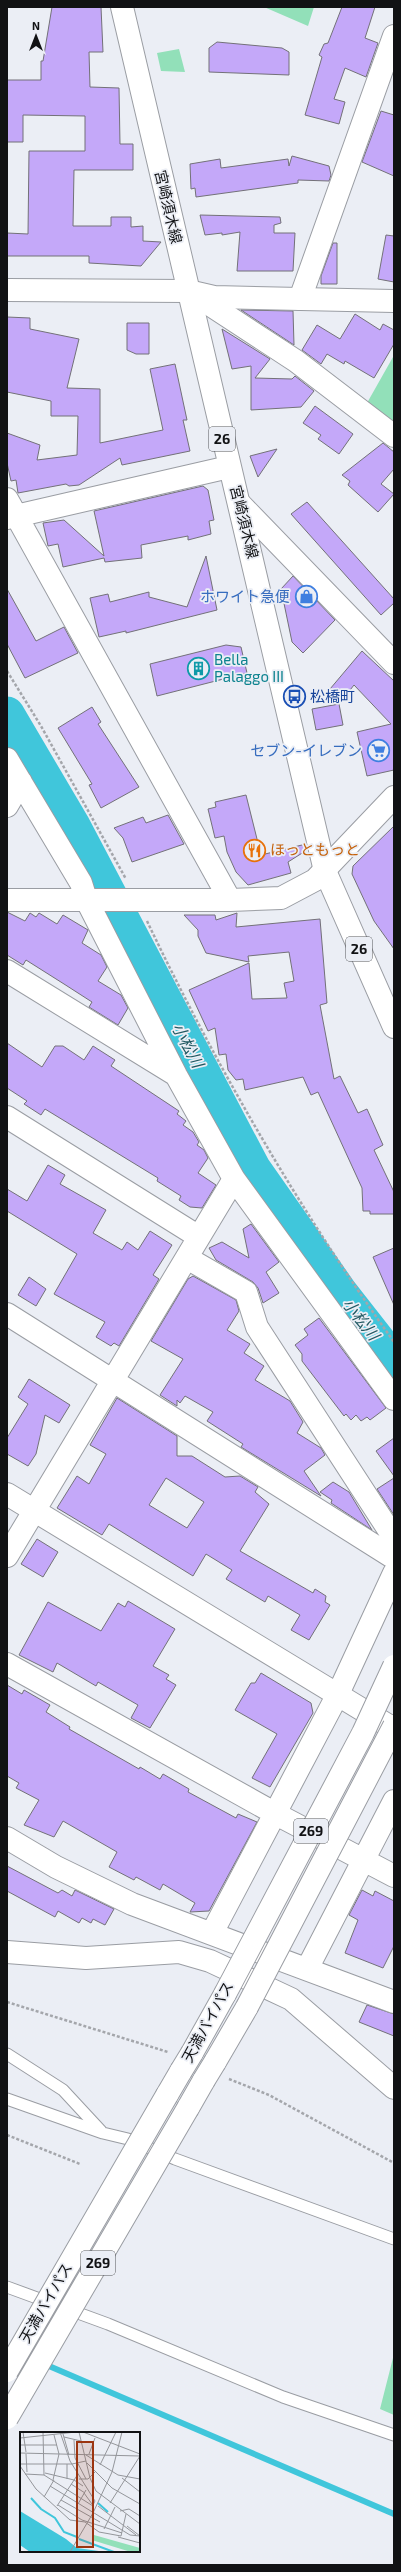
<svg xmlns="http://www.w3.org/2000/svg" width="401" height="2572" viewBox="0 0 401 2572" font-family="'Exo 2','Noto Sans JP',sans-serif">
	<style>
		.green { fill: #92e0b9 }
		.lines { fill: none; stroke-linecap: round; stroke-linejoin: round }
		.stream { stroke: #40c6db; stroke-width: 6 }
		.river { stroke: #40c6db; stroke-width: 35 }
		.building { fill: #c4a8f9; stroke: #737178; fill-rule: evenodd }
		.service-casing { stroke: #9a9da3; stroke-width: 13 }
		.minor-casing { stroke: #9a9da3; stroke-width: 24 }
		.tertiary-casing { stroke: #9a9da3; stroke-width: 24 }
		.primary-casing { stroke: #9a9da3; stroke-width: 24 }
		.trunk-casing { stroke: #9a9da3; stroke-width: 24 }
		.path { stroke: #a4a6ab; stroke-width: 2.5; stroke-dasharray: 3 2; stroke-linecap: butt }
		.service { stroke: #fff; stroke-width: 11 }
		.minor { stroke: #fff; stroke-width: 22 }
		.tertiary { stroke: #fff; stroke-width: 22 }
		.primary { stroke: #fff; stroke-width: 22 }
		.trunk { stroke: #fff; stroke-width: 22 }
		.trunk-bridge-casing { stroke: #9a9da3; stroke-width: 24; stroke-linecap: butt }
		.trunk-bridge { stroke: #fff; stroke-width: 22 }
		.labels { text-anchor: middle; stroke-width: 3.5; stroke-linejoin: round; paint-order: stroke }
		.shield { fill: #ebeef5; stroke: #525458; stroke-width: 1 }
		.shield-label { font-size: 14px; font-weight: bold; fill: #111214 }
		.street-label { font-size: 15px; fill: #111214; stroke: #ebeef5 }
		.shop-label { font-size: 15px; fill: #366cbe; stroke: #ebeef5; text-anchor: end }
		.culture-label { font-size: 15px; fill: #0d838f; stroke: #ebeef5; text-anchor: start }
		.transit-label { font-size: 15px; fill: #164399; stroke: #ebeef5; text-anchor: start }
		.food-label { font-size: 15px; fill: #c56008; stroke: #ebeef5; text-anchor: start }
		.water-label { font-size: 16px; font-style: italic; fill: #215861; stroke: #ebeef5 }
		.inset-river { fill: none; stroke: #40c6db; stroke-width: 2 }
		.inset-road { fill: none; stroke: #94969b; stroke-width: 1 }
		.view { fill: #9c3511; fill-opacity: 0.15; stroke: #9c3511; stroke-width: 2 }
		.inset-edge { fill: none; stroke: #111214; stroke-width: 2 }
	</style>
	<rect width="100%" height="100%" fill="#ebeef5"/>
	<!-- green -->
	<path class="green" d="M264,7H314L308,26Z
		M179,49L185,72L161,71L157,53Z
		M393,357L394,358V424L367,403Z
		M394,2354V2415L380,2409Z"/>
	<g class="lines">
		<!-- stream -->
		<path class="stream" d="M7,2348L394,2514"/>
		<!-- river -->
		<path class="river" d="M7,714L73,826L253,1168L340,1292L394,1361"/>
	</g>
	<!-- building -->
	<path class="building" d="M52,7H101L103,52H89L90,87L119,88L120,144H133V170H74L73,226H111V217H131V227L143,226V241L161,242L141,266L89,263V256H7V233L28,234L29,151H85V116L23,115V142H7V80H41V61H43Z
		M342,7H375L365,38L378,43L366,77L345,68L334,99L345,102L339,124L305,115L322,57L319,55L324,44L328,43Z
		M217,42L282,48L289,52V75L209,72V48Z
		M381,111L394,115V176L362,162Z
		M292,156L329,166L331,175L329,181L298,180V183L196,197L195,188L191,189L190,164L220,159L221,168L288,159L289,166Z
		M200,215L280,217L281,223L274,225V233H295L293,271H237L240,232L222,235V233L205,235Z
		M386,235L394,236V282L378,279Z
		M333,243H337V284H321V276Z
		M241,310L293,311L294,345Z
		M355,314L380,330L383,324L394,330V344L374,378L345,361L344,364L327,354L321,364L302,350L317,325L340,339Z
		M7,317L30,318V329L79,339L67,388L100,389V443L163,430L150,369L175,364L187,420H183L190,451L122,465L120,458L79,485L69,486L66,484L18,493L16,480L11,481L7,463V433L40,445L37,460L77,455L78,416H51V401L7,392Z
		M127,323H149V354H136L127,350Z
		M222,329L270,359L255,378L292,379L295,376L314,391L301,407L251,410V366L232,369Z
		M315,406L353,434L339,454L318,439L321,435L303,423Z
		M383,443L394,452V469L381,484L394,494L378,512L348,485L350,481L342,475Z
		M277,449L258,477L250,456Z
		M203,486L208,490L214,520L209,521L211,534L188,540V536L141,545L142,558L105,562L104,558L63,567L58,544L48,546L43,523L64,520L104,556L94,511Z
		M307,502L394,599V603L381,615L291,514Z
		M206,556L217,610L126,633V631L99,637L90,598L108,594L110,602L149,592V597L187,607Z
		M293,576L335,620L303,653L292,642L281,589Z
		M7,589L36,641L64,627L78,653L25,678L7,644Z
		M226,645L241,647L247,673L157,696L150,664Z
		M362,651L394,681V770L367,776L357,732L391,724L354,685L343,699L330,689Z
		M339,704L343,725L316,730L312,709Z
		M92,707L101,722L98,724L139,787L101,808L89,785L92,784L58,728Z
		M246,795L261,855L306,844L307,850L288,862L291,873L248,885L236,872L227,852L224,836L215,838L208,809L216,807L215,802Z
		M168,815L184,844L132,862L123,838L114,828L143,817L146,823Z
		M394,826V949L374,921L352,874L353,866Z
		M7,912L25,921L30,913L36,917L39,913L57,924L63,915L88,930L82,943L101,955L107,967L98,981L121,995L128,1008L118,1025L89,1007L92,1002L64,984L26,960L23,965L7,955Z
		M237,913L236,927L320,919L327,1003L320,1005L334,1079L340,1076L358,1113L367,1109L383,1145L374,1150L394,1192V1214H370V1211H363L362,1188L318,1092L311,1095L303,1077L245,1090L243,1079L236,1080L228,1070L226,1054L219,1055L215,1028L208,1031L189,990L249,963L252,999L287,998L284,983L294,981L289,952L248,956L249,962L206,953L198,936V930L184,915H215L216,920Z
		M7,1043L42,1067L55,1046H63L84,1060L93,1046L115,1060L111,1066L179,1111L177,1114L186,1121L183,1125L193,1132L199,1142L197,1145L204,1150L208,1158L198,1173L216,1185L202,1208L190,1207L179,1200L181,1196L157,1181L158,1178L45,1109L41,1115L24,1104L27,1101L7,1088Z
		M48,1165L65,1175L60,1184L106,1210L93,1233L122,1250L127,1242L138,1250L150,1231L172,1245L153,1275L159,1279L119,1346L114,1343L111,1346L96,1337L105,1322L54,1294L77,1254L7,1211V1189L27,1201Z
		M251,1224L279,1262L266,1272L279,1293L263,1303L258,1288L253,1282L216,1260L209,1248L222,1242L249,1258L243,1229Z
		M394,1248V1305L373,1257Z
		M193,1276L236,1300L239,1311L227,1330L250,1344L244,1353L264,1366L255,1380L290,1401L303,1422L297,1433L321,1448L325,1455L304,1471L321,1496L241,1447L243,1444L207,1421L213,1412L185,1396L180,1403L177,1400V1406L160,1395L183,1359L151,1341L188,1279Z
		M29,1277L46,1289L36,1306L18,1295Z
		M319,1318L386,1408L370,1420L367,1417L361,1421L356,1415L351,1420L346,1414L344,1416L302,1361V1354L295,1345L308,1335L304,1329Z
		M29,1379L70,1405L59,1423L45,1415L36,1454L28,1466L7,1454V1438L28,1404L18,1397Z
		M117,1398L177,1436V1456H192L225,1477L240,1476L258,1487L255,1492L269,1504L240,1551L313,1593L315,1589L326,1596L325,1602L330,1605L309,1640L291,1630L300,1615L268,1596L265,1602L226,1579L232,1570L206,1554L193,1576L109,1524L102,1535L57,1508L77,1476L89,1484L106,1454L90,1445ZM166,1478L204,1502L187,1528L149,1505Z
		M394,1438V1476L376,1451Z
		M394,1478V1515L377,1489Z
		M333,1482L349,1492L372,1530L331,1503L332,1500L320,1492Z
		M37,1539L58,1552L43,1577L21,1564Z
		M128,1601L175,1629L153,1666L169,1675L166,1679L176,1685L150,1728L131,1718L138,1705L98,1682L96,1686L57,1663L53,1672L19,1655L48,1602L101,1631L118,1603L125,1607Z
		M261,1673L311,1703L313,1713L270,1787L252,1778L277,1734L235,1710L251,1683H255Z
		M7,1685L22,1694L24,1690L50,1705L46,1712L70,1727L69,1729L139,1769L140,1767L160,1779L163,1774L189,1789L188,1792L236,1818L238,1814L257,1822L209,1911L190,1912L195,1903L163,1884L160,1890L136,1877L134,1880L109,1867L117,1852L63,1821L54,1837L24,1825L39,1800L16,1788L19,1783L7,1776Z
		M7,1866L58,1893L62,1890L72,1896L75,1890L114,1909L105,1925L93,1919L91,1923L82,1918L79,1923L58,1911L55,1917L7,1891Z
		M362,1890L373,1896L375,1891L394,1901V1946L383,1968L345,1953L358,1920L349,1915Z
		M367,2005L394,2014V2036L359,2022Z"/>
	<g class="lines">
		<defs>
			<path id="service" d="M7,2054L63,2090L101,2131
				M7,2099L103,2133L128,2139L175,2159L394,2239
				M7,2287L108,2324L283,2397L394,2435"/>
			<path id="minor" d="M189,291L296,361L394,436
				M300,299L394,36
				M7,499L230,900
				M241,505L394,663
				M7,518L229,467
				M7,759L81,883L86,899L176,1075L234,1179L394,1399
				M7,806L21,782
				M7,900H230L281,898L315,880L394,797
				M7,971L176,1075
				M7,1117L199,1237
				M187,1258L246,1292L257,1327L394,1538
				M7,1314L394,1558
				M7,1556L234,1179
				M7,1664L276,1814L394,1876
				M7,1838L56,1867L132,1904L394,2002
				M212,1933L338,1694L394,1573
				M7,1952L86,1958L179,1952L210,1961L291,1999L394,2088
				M307,1969L394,1801"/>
			<path id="tertiary" d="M7,290L188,291L214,297L394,301
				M7,1494L394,1729"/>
			<path id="primary" d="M122,7L325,871L394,1027"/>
			<path id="trunk" d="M192,2053L225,1994
				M215,2062L247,2007
				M167,2095L181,2071
				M188,2108L204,2080"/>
		</defs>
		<!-- service casing -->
		<use href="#service" class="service-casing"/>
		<!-- minor casing -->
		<use href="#minor" class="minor-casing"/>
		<!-- tertiary casing -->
		<use href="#tertiary" class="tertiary-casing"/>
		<!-- primary casing -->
		<use href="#primary" class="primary-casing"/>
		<!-- trunk casing -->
		<use href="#trunk" class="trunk-casing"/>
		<!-- path -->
		<path class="path" d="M7,671L41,726L126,879
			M147,921C217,1068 299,1209 394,1342
			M7,2002L168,2052
			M229,2079L269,2095L394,2163
			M7,2135L80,2164"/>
		<!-- service -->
		<use href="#service" class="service"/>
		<!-- minor -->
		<use href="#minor" class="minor"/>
		<!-- tertiary -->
		<use href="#tertiary" class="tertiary"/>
		<!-- primary -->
		<use href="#primary" class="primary"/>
		<!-- trunk -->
		<use href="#trunk" class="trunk"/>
		<defs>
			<path id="trunk-bridge" d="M225,1994L363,1733L394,1666
				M247,2007L394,1726
				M181,2071L192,2053
				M204,2080L215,2062
				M7,2371L167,2095
				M7,2418L188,2108"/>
		</defs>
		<!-- trunk-bridge casing -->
		<use href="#trunk-bridge" class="trunk-bridge-casing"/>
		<!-- trunk-bridge -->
		<use href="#trunk-bridge" class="trunk-bridge"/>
	</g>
	<!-- icons -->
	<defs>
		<symbol id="shop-ring" viewBox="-11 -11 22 22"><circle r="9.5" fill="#ebeef5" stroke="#3f7fe0" stroke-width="1.5"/><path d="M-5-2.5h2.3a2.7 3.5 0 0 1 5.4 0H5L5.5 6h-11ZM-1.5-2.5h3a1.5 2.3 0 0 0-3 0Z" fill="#3f7fe0"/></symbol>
		<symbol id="building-ring" viewBox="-11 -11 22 22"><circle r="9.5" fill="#ebeef5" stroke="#0f9aa8" stroke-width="1.5"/><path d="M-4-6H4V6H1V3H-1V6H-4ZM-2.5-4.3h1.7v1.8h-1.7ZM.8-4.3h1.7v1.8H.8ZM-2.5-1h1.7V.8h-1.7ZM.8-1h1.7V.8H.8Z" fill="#0f9aa8"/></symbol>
		<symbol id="bus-ring" viewBox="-11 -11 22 22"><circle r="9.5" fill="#ebeef5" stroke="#1a4fb4" stroke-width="1.5"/><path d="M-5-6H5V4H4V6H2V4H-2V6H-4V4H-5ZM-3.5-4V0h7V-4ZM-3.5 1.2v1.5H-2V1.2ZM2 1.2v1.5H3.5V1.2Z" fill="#1a4fb4"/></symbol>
		<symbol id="supermarket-ring" viewBox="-11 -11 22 22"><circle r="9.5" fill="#ebeef5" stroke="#3f7fe0" stroke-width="1.5"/><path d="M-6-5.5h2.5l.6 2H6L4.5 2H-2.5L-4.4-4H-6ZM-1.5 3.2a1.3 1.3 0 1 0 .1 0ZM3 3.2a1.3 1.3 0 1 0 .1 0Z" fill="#3f7fe0"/></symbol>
		<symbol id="restaurant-ring" viewBox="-11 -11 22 22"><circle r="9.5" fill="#ebeef5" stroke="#e8710a" stroke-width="1.5"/><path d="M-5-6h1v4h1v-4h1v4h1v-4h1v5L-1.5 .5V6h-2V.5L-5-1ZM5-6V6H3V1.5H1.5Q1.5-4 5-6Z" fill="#e8710a"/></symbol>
	</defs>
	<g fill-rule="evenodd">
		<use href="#shop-ring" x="294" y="584" width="25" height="25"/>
		<use href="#building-ring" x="186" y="656" width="25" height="25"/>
		<use href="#bus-ring" x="282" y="684" width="25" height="25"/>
		<use href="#supermarket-ring" x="366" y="738" width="25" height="25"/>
		<use href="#restaurant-ring" x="242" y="838" width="25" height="25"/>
	</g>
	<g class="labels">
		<!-- shield labels -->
		<g class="shield">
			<rect x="209" y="427" width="26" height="24" rx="3"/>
			<rect x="346" y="937" width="26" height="24" rx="3"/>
			<rect x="294" y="1819" width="34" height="24" rx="3"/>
			<rect x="81" y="2251" width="34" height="24" rx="3"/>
		</g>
		<g class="shield-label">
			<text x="222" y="444">26</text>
			<text x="359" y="954">26</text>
			<text x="311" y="1836">269</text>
			<text x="98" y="2268">269</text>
		</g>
		<!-- street labels -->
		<g class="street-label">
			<text transform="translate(168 207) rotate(77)" y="5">宮崎須木線</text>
			<text transform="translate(244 522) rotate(76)" y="5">宮崎須木線</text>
			<text transform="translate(208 2022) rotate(-61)" y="5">天満バイパス</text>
			<text transform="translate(46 2303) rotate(-60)" y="5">天満バイパス</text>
		</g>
		<!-- shop labels -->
		<g class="shop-label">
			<text x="290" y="602">ホワイト急便</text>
			<text x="362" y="756">セブン-イレブン</text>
		</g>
		<!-- culture labels -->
		<g class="culture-label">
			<text x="214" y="665">Bella<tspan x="214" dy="17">Palaggo III</tspan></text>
		</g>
		<!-- transit labels -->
		<g class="transit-label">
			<text x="310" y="702">松橋町</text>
		</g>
		<!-- food labels -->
		<g class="food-label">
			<text x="270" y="855">ほっともっと</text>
		</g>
		<!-- water labels -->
		<g class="water-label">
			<text transform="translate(188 1045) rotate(62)" y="6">小松川</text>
			<text transform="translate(361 1319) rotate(52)" y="6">小松川</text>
		</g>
	</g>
	<!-- overview -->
	<g transform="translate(20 2432)">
		<rect width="120" height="120" fill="#ebeef5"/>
		<path d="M74,103L120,116V120H111L75,109L72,108Z" fill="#92e0b9"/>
		<path d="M0,79L46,107L57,116L86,120H10L0,113Z" fill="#40c6db"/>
		<path class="inset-river" d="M11,66L21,77L35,86L44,100L57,105M78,71L88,80M59,107L94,120"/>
		<path class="inset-road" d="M3,0L6,20M23,0L24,43M40,0L50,29L75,69L73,73M59,0L70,46L76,59L120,92M63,0L120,22M43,2L49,23M44,5L61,9M0,6L56,0M54,8L55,26L66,47M0,13H37M0,21L120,24M6,22L7,40M69,22L75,6M66,23L98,43L120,47M67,31L92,56L120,72M0,32H52L66,29M80,33L96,0M0,34L16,57L50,88L65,90L79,100L101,104L106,82M25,41L54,48L63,54M5,42L24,43L73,74M102,46L120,60M47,47V32M59,47H68L75,40M33,48L39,22L34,3M51,52L65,61M30,54L110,103L120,104M64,61L72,72M24,65L34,48M41,68L80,90M90,71L120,24M58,72L66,58M38,73L62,88L102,101M37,74L58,42M78,74L116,103M100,79L109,77L120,84M107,94L120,104M84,97L95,75M98,105L120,111M50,120L73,81L92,40L102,0"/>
		<path class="view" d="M57,10H73V115H57Z"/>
		<rect width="120" height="120" class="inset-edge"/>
	</g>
	<!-- border -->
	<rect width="401" height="2572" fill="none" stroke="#111214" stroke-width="16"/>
	<!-- north arrow -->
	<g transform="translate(36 36)" stroke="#ebeef5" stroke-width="3" paint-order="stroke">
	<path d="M0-3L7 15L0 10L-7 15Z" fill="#111214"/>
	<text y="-6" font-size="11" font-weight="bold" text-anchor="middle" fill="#111214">N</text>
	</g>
</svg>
